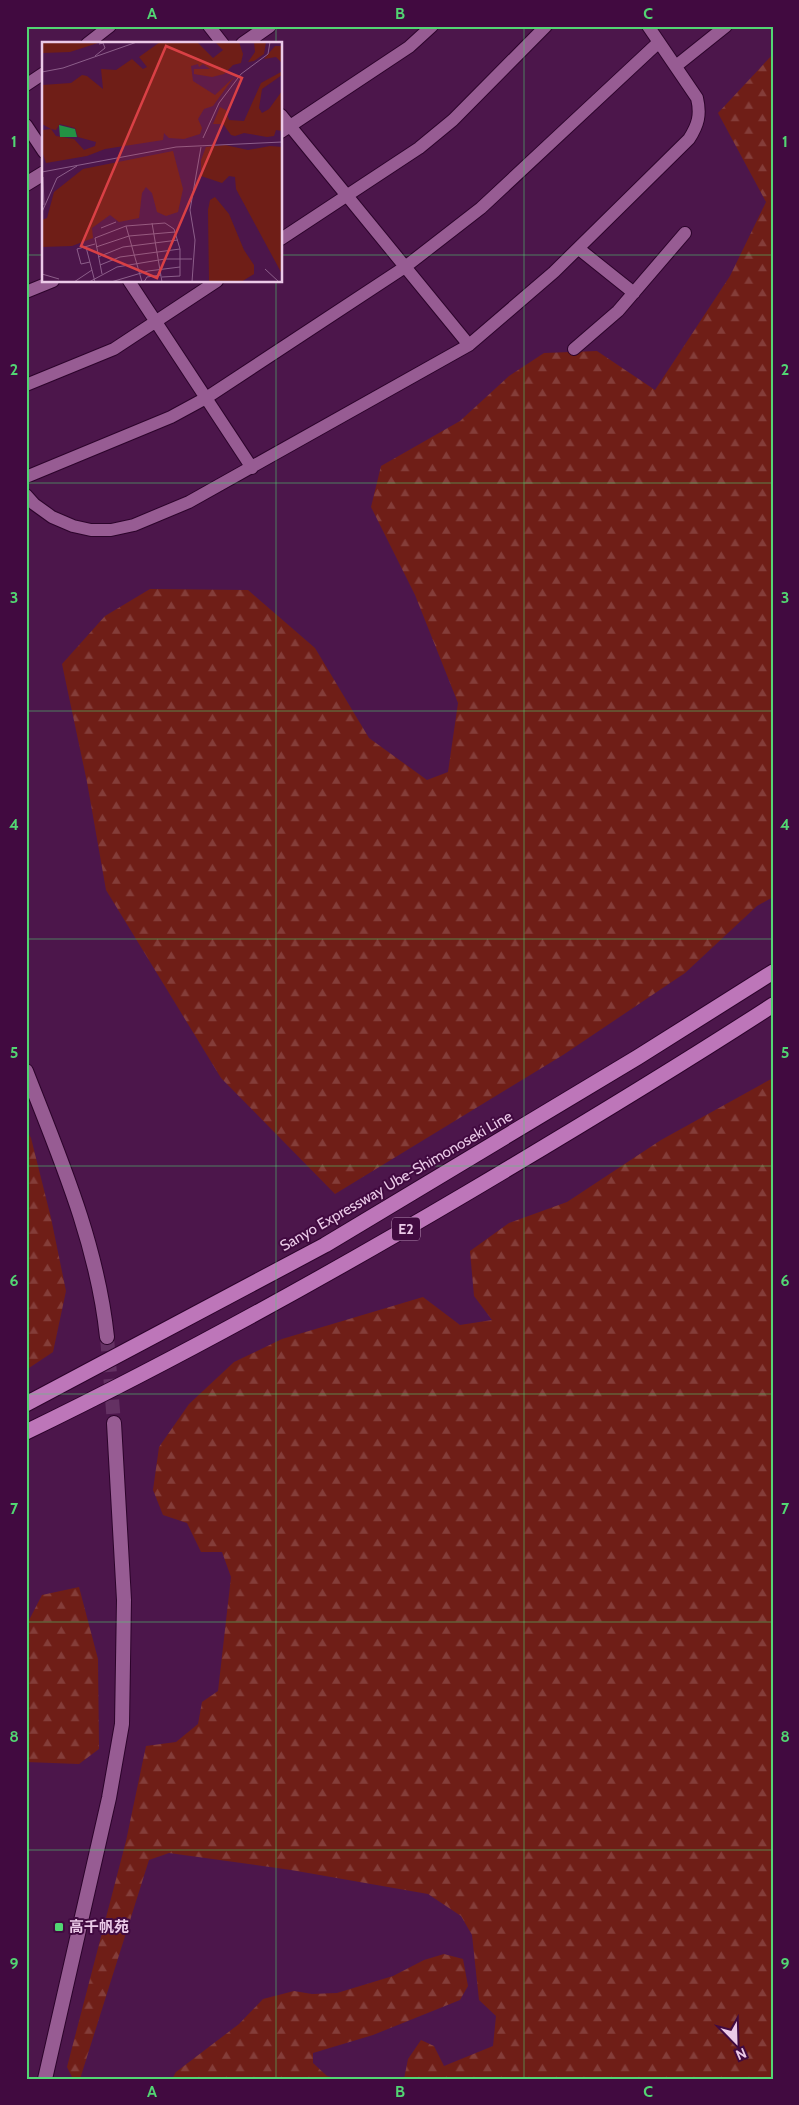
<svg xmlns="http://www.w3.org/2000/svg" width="799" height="2105" viewBox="0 0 799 2105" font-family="Cabin,'Noto Sans JP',sans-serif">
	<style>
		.forest { fill: url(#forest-firs) }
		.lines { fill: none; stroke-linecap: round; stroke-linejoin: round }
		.tertiary-tunnel { stroke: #643163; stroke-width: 14; stroke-dasharray: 14 7; stroke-linecap: butt }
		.minor-casing { stroke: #2c042b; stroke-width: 14 }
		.tertiary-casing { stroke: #2c042b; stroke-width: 16 }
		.motorway-casing { stroke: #2c042b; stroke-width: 17 }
		.minor { stroke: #975c93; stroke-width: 12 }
		.tertiary { stroke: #975c93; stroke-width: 14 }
		.motorway { stroke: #bd76b9; stroke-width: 15 }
		.grid { fill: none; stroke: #52d673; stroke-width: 1; stroke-opacity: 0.55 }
		.poi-dot { fill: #52d673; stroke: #410a40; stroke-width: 2 }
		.labels { text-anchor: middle; stroke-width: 4; stroke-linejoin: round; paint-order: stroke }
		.shield { fill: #410a40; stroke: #b890b6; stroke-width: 1 }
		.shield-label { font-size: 14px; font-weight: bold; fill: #ebcae8 }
		.street-label { font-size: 15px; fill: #ebcae8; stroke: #410a40 }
		.poi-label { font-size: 15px; font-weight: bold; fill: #ebcae8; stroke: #410a40; text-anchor: start }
		.inset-road { fill: none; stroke: #8c5e8a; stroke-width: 1 }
		.view { fill: #d94045; fill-opacity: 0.15; stroke: #d94045; stroke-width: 2.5 }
		.inset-edge { fill: none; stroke: #ebcae8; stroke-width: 2.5 }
		.neatline { fill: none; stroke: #52d673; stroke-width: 2 }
		.grid-label { font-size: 16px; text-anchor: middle; font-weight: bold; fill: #52d673 }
	</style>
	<defs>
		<pattern id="forest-firs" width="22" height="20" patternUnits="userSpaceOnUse" patternTransform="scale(1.25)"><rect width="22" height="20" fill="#6f1e17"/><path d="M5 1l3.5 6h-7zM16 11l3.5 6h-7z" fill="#843d39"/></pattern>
	</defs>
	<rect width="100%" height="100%" fill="#4c164b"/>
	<!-- forest -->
	<path class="forest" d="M773,54V897L757,906L685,973L563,1055L335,1194L221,1078L106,890L87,782L62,664L105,616L150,589L248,590L315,648L369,738L427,780L448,772L458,703L415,595L371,507L381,466L460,421L509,376L544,353L597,351L655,390L730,276L766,202L718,113Z
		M773,1078V2079H404L408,2059L421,2040L434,2046L444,2066L493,2046L496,2016L479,2000L472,1935L461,1916L428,1894L291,1870L169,1853L149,1860L80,2079H73L67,2067L126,1841L146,1746L176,1742L198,1724L202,1702L218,1691L231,1577L222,1552H201L187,1523L163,1515L153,1490L159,1447L189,1404L234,1362L282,1339L423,1297L460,1325L492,1320L474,1296L470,1251L509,1223L567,1202L661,1140Z
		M26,1129L31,1138L51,1218L66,1291L53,1352L26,1370Z
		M79,1587L98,1659L99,1749L79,1764L26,1762V1620H29L42,1595Z
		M444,1954L463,1959L468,1986L460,2000L373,2035L313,2053V2063L327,2076L340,2079H172L176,2072L239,2024L263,1999L294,1991L312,1994L337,1993L393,1976L424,1960Z"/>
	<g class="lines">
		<!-- tertiary-tunnel -->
		<path class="tertiary-tunnel" d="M107,1337L114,1423"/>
		<defs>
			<path id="minor" d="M209,26L223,44
				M87,44L110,26
				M676,66L726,26
				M26,85L44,73
				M281,115L469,345
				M26,125L44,152
				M281,132L409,47L432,26
				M281,239L419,148L453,120L546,26
				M579,249L634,293
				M129,281L252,468
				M26,292L53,281
				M574,349L618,311L685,233
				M26,385L114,349L217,281
				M26,477L171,417L206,398L405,267L481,208L659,42
				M26,495L34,504L52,517L73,526L91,530H111L134,525L189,502L469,345L554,272L689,139C698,125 701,115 697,98L648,26"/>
			<path id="tertiary" d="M243,44L269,26
				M26,184L44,173
				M26,1071C60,1158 97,1243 107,1337
				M45,2079L109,1798L122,1724L124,1600L114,1423"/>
			<path id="motorway" d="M26,1404L325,1245L638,1057L773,972
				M26,1432C177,1359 323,1278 467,1193C570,1132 673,1070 773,1005"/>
		</defs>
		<!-- minor casing -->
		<use href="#minor" class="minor-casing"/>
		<!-- tertiary casing -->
		<use href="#tertiary" class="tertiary-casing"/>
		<!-- motorway casing -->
		<use href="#motorway" class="motorway-casing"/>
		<!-- minor -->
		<use href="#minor" class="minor"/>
		<!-- tertiary -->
		<use href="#tertiary" class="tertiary"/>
		<!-- motorway -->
		<use href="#motorway" class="motorway"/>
	</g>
	<!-- grid -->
	<path class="grid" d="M276,26V44M524,26V2079M26,255H44M281,255H773M276,281V2079M26,483H773M26,711H773M26,939H773M26,1166H773M26,1394H773M26,1622H773M26,1850H773"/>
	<!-- markers -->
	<rect class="poi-dot" x="54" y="1922" width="10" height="10" rx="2.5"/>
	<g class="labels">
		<!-- shield labels -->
		<rect class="shield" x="392" y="1217.5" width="28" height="23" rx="4"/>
		<g class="shield-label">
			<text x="406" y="1234">E2</text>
		</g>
		<!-- street labels -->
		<g class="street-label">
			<text transform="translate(396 1181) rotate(-30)" y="5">Sanyo Expressway Ube-Shimonoseki Line</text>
		</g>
		<!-- poi labels -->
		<g class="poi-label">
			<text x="69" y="1932">高千帆苑</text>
		</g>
	</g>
	<!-- overview -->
	<g transform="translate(42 42)">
		<rect width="240" height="240" fill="#4c164b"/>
		<path d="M0,0H59L28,10L0,11ZM118,0H155L171,16L181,8L173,0H197L201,12L199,21L191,23L182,32L170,35L152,32V27H168L161,22L157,25L156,22L149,24L151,39L173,53L192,35L171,64L162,67L156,77L160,86L158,92L142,97L127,96L122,91L121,98L63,107L45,114L4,121L0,109V88L9,87L0,82V43L29,41L40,33L45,34L61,47L59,27L74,28L90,17L101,27L105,25L97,15ZM18,82L33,86L36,95L54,100L53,104L42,108L32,97L14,94L9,87L14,88ZM212,0H224L222,12L212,19L206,20L213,10ZM233,4H240V33L220,47L217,66L220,71L227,67L240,49V89L234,88L232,94L225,95L202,91L193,94L189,93L181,82H171L178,65L184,68L187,78L202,79L219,41L239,30L240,21L234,15L222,17ZM183,103L206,108L228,104L240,105V232L194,147L193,135L187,134L180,141L159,134V118L164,105ZM131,109L141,147L136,170L124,174L115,170L110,151L104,145L100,151L97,176L77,180L68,173L50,186L51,196L30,204L0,205V178L5,176L12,150L41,127ZM173,155L187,172L202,208L212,223V232L199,240H167L166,168L168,158Z" fill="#6f1e17" fill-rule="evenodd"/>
		<path d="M17,83L33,87L35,95H18Z" fill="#239144"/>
		<path class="inset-road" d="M53,14L63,6L61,1L57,2M0,30L21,26L95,0M161,96L177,61L199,32L226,12L228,0M0,130L134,105L240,100M1,135L2,163M0,170L15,136L35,124M110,181L120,240M84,184L100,240M59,186L74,180M44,205L53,240M54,205L87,194L133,190M56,215L81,205L136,198M48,220L39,222L35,207L53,202M58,223L78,215L138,207M223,227L237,240M0,232L17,237M60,232L53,196L84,184L123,181L132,187L138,207V234L120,235M32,240L50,228M47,240L75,225L123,217H150M69,240L106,229L138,225M102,240L105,235L119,233M150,240L153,198L148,168L159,105"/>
		<path class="view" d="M124,4L200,36L115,236L39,204Z"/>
		<rect width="240" height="240" class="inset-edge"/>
	</g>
	<!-- border -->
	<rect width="799" height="2105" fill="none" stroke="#410a40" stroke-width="55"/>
	<!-- north arrow -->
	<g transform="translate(736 2042) rotate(157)" stroke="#410a40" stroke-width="4" paint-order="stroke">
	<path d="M0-4L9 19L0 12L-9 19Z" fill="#ebcae8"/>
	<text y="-8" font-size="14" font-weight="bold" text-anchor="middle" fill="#ebcae8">N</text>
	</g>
	<rect x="28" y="28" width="744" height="2050" class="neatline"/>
	<g class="grid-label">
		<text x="152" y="19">A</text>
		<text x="400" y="19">B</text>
		<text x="648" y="19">C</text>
		<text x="14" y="147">1</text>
		<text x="785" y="147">1</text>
		<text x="14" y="375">2</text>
		<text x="785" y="375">2</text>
		<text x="14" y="603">3</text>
		<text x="785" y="603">3</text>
		<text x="14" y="830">4</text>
		<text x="785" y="830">4</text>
		<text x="14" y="1058">5</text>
		<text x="785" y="1058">5</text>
		<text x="14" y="1286">6</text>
		<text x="785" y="1286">6</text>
		<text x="14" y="1514">7</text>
		<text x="785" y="1514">7</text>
		<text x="14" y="1742">8</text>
		<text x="785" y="1742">8</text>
		<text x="14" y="1969">9</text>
		<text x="785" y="1969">9</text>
		<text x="152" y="2097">A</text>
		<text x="400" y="2097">B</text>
		<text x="648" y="2097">C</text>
	</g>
</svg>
